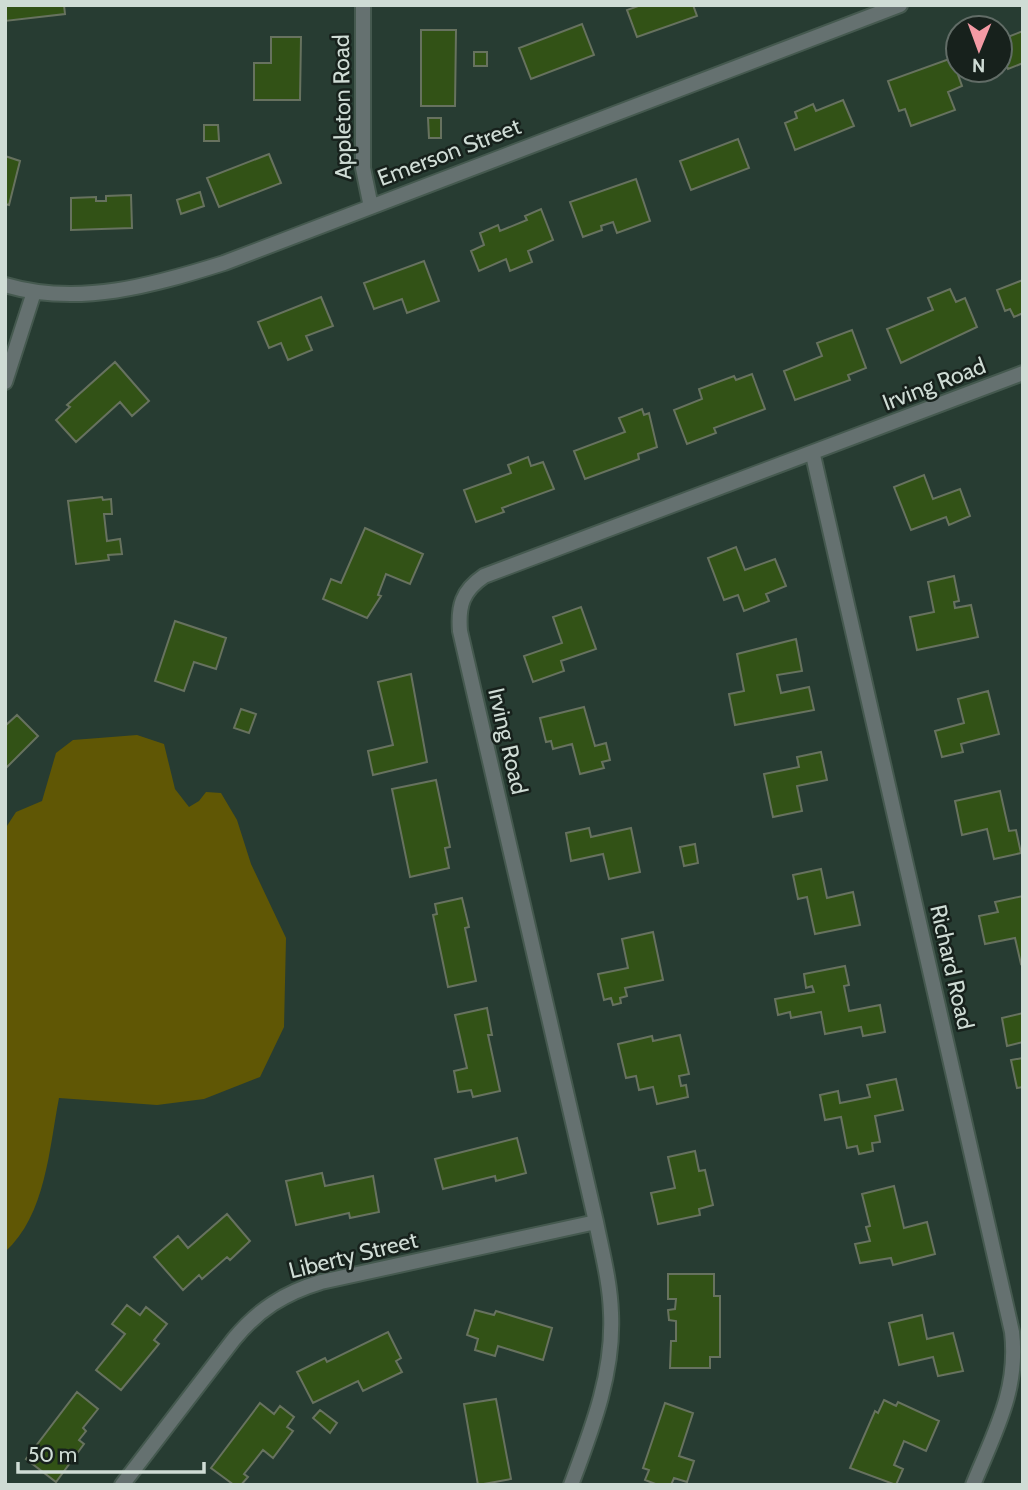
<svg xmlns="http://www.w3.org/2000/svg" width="1028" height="1490" viewBox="0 0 1028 1490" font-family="Cabin,sans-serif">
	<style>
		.green { fill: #605705 }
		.building { fill: #325216; stroke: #67725f; stroke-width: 2 }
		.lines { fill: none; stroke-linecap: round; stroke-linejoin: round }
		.street-casing { stroke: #45594f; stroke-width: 18 }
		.street { stroke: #657170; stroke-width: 14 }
		.labels { text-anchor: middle; stroke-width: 5; stroke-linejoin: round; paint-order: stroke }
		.street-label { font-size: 23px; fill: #cfdcd5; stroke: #17211c }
	</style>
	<rect width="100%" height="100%" fill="#273c32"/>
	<!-- green -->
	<path class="green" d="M137,735L164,744L175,789L189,807L199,801L206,792L221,793L237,820L251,864L286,938L284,1027L260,1077L204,1099L157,1105L59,1098C49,1149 46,1215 5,1252V829L16,812L42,801L56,753L73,740Z"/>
	<!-- building -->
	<path class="building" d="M5,5H64L65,14L5,21Z
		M641,5H693L697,16L637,37L627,10Z
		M582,24L594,55L531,79L519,48Z
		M421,30H456L455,106H421Z
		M1023,31V63L1008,69L1000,51V40Z
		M271,37H301L300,100H254V63H271Z
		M474,52H487V66H474Z
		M952,58L962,86L948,92L955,110L911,126L905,109L899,111L888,81Z
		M843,100L854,126L795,150L785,123L797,118L795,112L813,104L816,111Z
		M428,118H441V138H429Z
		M204,125H218L219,141H204Z
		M738,139L749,168L691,190L680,161Z
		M269,154L281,183L219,207L207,178Z
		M5,156L20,161L9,205L5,204Z
		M636,179L650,221L617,233L613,222L601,226L602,230L583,237L570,202Z
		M200,192L204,206L181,214L177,200Z
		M131,195L132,228L71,230V198L96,197V201H106V196Z
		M541,209L553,240L528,251L532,262L510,271L506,259L479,271L471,251L484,245L480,233L498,225L500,231L527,220L525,216Z
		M424,261L439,301L407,313L402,299L374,309L364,283Z
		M1023,280V313L1014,317L1010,309L1005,311L997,290Z
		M950,289L956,302L965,298L977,327L901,363L887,329L933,310L928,298Z
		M321,297L333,326L306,336L312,350L288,360L281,343L269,348L258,322Z
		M852,330L866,368L848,375L850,380L795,400L784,371L822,356L817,343Z
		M115,362L149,401L132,416L120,402L76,442L56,420L70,407L67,405Z
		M752,374L765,409L714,428L716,433L687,444L674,410L702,399L699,389L734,376L736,380Z
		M642,409L644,415L649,413L657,447L638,454L639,459L585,479L574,451L625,432L619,418Z
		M528,457L531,466L543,462L554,489L502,508L504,512L476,522L464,490L511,473L508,465Z
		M924,475L933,499L960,489L970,516L949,525L946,517L911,530L894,487Z
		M102,497L103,500L111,499L112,514H104L107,541L120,539L122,554L108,555L109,560L76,564L68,501Z
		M365,528L423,554L410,584L386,574L378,595L381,596L367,618L323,599L331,579L341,583Z
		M736,547L745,570L775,559L786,586L766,594L769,601L744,611L738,595L724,600L708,558Z
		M954,576L959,601L954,602L955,608L971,605L978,637L917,650L910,617L934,612L928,582Z
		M581,607L596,649L561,661L564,671L533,682L524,656L562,643L553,617Z
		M175,621L226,638L216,669L194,662L184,691L155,681Z
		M796,639L802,671L777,675L781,693L809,687L814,710L735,725L729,694L744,691L737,654Z
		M411,674L427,762L373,775L368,751L393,745L378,682Z
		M988,691L999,734L961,744L963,752L942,757L935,731L964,723L958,699Z
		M584,707L595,746L606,743L610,760L602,762L604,768L580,774L572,744L553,749L551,741L546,742L540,718Z
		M241,709L256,714L249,733L234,728Z
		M17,715L38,736L5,769V726Z
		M821,752L827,780L797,786L802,811L773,817L764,774L799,767L797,757Z
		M436,780L450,847L445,848L449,868L410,877L392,789Z
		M1000,791L1009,831L1016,830L1021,853L994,859L987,829L962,835L955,801Z
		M589,828L591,837L631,828L640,872L609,879L603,854L571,861L566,833Z
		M695,844L698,863L684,866L680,847Z
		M821,869L827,898L853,892L860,925L815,934L807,897L798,899L793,875Z
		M1023,896V963L1021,964L1015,938L985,944L979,916L998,912L995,902Z
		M462,898L469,927L465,928L476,981L448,987L433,915L437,914L435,904Z
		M653,932L663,980L625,988L627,996L620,998L621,1003L613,1005L611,998L604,1000L598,974L628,968L622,939Z
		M845,966L849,985L844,986L849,1011L880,1005L885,1032L863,1036L861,1027L825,1034L821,1012L791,1018L790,1012L778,1015L775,999L814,992L812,986L806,988L804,974Z
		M487,1008L492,1035H488L500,1091L473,1097L471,1090L458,1092L454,1071L467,1068L455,1015Z
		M1023,1013V1042L1007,1046L1002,1018Z
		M680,1035L689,1074L679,1076L681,1086L686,1085L688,1097L657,1104L653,1087L639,1090L636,1076L626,1078L618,1044L652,1036L653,1041Z
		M1023,1058V1087L1017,1088L1011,1060Z
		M896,1079L903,1110L875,1116L880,1142L872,1143L873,1151L859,1154L857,1146L847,1148L841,1117L825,1120L820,1095L838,1091L840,1103L870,1097L867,1085Z
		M517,1138L526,1173L496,1181L495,1176L443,1189L435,1159Z
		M695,1151L699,1171L705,1170L713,1205L699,1209L700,1215L658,1224L651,1193L675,1188L668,1157Z
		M322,1173L325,1186L373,1176L379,1212L350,1218L349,1213L296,1225L286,1181Z
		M894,1186L904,1228L927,1222L935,1254L893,1265L891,1258L860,1263L855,1244L870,1241L866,1227L870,1226L862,1194Z
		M227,1214L250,1241L230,1260L227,1257L202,1279L199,1275L183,1290L154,1257L178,1236L188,1248Z
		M668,1274H714V1296H720V1357H710V1368H670L671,1341H676V1321L669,1320L668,1310L675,1309L676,1299H668Z
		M127,1305L140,1315L146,1307L167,1324L154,1340L159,1344L121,1390L96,1370L125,1334L112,1324Z
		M475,1310L494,1315L496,1311L552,1328L543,1360L498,1346L495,1356L475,1350L478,1339L467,1335Z
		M922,1315L927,1339L953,1333L963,1371L938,1376L933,1357L899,1365L889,1323Z
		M388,1332L401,1358L396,1361L402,1372L363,1391L358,1381L313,1403L297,1372L325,1358L327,1362Z
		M77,1392L98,1409L83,1428L86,1431L79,1440L84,1444L56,1482L26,1459Z
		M496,1399L511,1479L478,1485L464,1404Z
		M884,1400L896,1406L898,1402L939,1421L926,1451L904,1441L894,1465L903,1469L896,1485L850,1468L875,1411L878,1413Z
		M260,1403L274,1414L280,1406L294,1417L287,1427L293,1431L273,1458L263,1450L244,1474L248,1477L241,1485H234L211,1468Z
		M665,1403L693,1413L679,1456L694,1461L687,1482L674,1478L671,1485H658L645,1480L649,1470L643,1468Z
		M320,1410L337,1423L330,1433L313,1418Z"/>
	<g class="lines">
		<defs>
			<path id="street" d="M363,5V168L371,207
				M5,285C79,307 154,285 224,263L900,5
				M5,382L34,292
				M813,455L1012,1332C1019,1390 994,1433 973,1485
				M122,1485L234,1339C258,1310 284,1293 321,1282L596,1222
				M571,1485C592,1429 614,1373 611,1313C610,1282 602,1252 596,1222L460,631C458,606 462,591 484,576L1023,373"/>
		</defs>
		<!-- street casing -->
		<use href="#street" class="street-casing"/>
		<!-- street -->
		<use href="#street" class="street"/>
	</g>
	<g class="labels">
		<!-- street labels -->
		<g class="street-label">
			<text transform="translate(342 107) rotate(-91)" y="8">Appleton Road</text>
			<text transform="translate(449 152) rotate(-21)" y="8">Emerson Street</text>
			<text transform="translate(934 384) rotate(-21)" y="8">Irving Road</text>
			<text transform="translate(508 741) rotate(77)" y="8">Irving Road</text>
			<text transform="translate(952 967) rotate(77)" y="8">Richard Road</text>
			<text transform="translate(353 1255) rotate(-14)" y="8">Liberty Street</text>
		</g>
	</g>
	<!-- border -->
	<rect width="1028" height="1490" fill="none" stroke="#cfdcd5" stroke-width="14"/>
	<!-- north arrow -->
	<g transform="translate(979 49) rotate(181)"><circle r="33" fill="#17211c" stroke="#616c66" stroke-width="2"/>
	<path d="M0-5L12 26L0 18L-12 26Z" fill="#f49aa4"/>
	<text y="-10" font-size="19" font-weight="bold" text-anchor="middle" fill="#cfdcd5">N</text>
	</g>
	<!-- scale -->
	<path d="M18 1462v10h186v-10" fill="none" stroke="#cfdcd5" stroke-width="3.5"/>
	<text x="28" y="1462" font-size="21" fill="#cfdcd5" stroke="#17211c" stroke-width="5" paint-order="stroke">50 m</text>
</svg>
